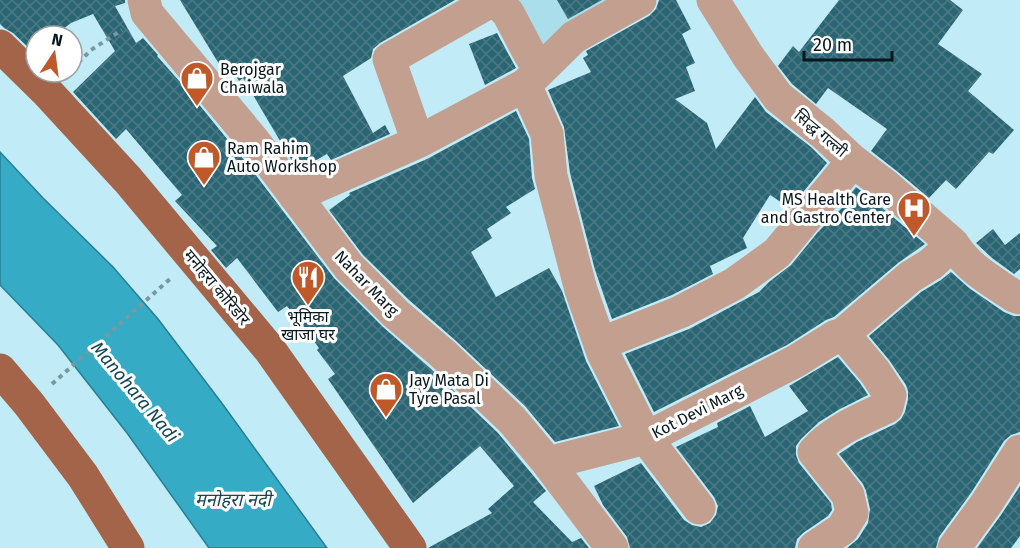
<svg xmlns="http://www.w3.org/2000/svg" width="1020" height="548" viewBox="0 0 1020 548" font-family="'Fira Sans','Noto Sans Devanagari',sans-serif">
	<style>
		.built { fill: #aadeeb }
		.water { fill: #35abc6; stroke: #277f93; stroke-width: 1.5 }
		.building { fill: url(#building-cross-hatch) }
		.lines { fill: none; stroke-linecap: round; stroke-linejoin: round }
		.path { stroke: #7999a2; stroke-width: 4; stroke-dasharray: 4.5 4.5; stroke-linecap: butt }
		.minor { stroke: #c39f90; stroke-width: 33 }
		.major { stroke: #a46449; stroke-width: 33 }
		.labels { text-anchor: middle; stroke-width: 6; stroke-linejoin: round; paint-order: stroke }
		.poi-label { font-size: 16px; fill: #07171b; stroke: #fff; text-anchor: start }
		.street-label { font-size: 16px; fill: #07171b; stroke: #fff }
		.water-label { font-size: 18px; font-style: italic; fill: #144652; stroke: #fff }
	</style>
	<defs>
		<pattern id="building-cross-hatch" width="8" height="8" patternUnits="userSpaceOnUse" patternTransform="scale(1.5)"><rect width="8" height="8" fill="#2a6573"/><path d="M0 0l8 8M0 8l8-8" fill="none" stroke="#4d7a85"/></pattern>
	</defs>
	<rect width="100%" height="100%" fill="#c0ebf7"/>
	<!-- built -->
	<path class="built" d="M511,0H632L538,52Z"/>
	<!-- water -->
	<path class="water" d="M0,152L43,198L113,267L158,319L221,402L327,548H209L127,433L58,345L0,285Z"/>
	<!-- building -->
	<path class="building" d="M0,0H125V3L115,6L136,43L143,38L158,55L157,56L188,91L245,161L334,278L383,327L430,368L498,433L546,491L533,502L572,542L581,538L589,548H428L492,513L488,509L514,486L480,446L413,503L328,379L335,374L317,350L319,348L287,306L278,312L237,258L226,268L211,250L217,246L175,201L182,195L126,129L116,139L73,92L115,51L93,14L71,23L55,35L51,31L45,36H36V44L30,49L13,33L4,28L0,24Z
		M180,0H455L380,43L373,49L371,58L343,76L373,133L385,125L390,134L331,160L327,154L299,170L292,161L243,78L239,81L226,59L219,64Z
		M557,0H602L568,19Z
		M659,0H676L691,29L682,34L695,63L686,67L695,91L675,99L707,123L716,149L755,97L766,112L811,147L827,163L790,208L770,195L743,238L747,248L710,266L713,274L672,295L612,319L595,270L570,173L564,127L548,90L591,72L583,58L588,55L586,51L649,16L656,9Z
		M839,0H950L963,10L938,44L982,74L968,91L1014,130L993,154L989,152L956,189L946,180L929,198L898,172L871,151L887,129L828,88L816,104L792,84L778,66L793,46L799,52Z
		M497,33L516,68L485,85L469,44Z
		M516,111L529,139L532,178L535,189L506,207L511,213L487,229L492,238L471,252L496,297L549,268L562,291L586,361L619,426L555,442L525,406L455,340L409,300L363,255L329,210L350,195L349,193L427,159Z
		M856,187L874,201L925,244L898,263L834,317L826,320L787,345L654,412L625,354L689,329L759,292L769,282L791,265L818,232L855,195L845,201Z
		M993,229L1005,245L1020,233V269L1014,274L992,258L976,243Z
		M951,272L969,288L1004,312L1014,316H1020V432L1011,435L1004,441L971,493L939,537L936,548H847L858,539L868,523L870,509L866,491L863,484L839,454L857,442L895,424L901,419L905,412L908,399V391L906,385L889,360L869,336L921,292L941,280Z
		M838,357L860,383L868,395L840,409L819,422L801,439L796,446V455L799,463L831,503L832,510L828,516L803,533L797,539L795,548H630L627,537L603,505L594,486L641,463L684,520L692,525L701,527L710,523L716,515L718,506L714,497L676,447L718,427L717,423L750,406L765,437L808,411L789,386Z
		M1020,486V536L1011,548H977L1001,515Z"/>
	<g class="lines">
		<!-- path -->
		<path class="path" d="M72,69L91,50L122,30
			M52,384L170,279"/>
		<!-- minor -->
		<path class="minor" d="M144,0L147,13L253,140L349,267L396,314L443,354L512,420L548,463L612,548
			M495,0L508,13L528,51L539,70
			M713,0L748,56L778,97L823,133L853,161L886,186L953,244
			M525,85L547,134L551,176L581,290L603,353L646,438L796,361L836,336L843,334L910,277L931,264L953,244C968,268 990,280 1014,296L1020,298
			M418,142L389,59L493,0
			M295,196L418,142L525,85L574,37L640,0
			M600,344L680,312L734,284L777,253L853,161
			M548,463L646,438L699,508
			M814,548L842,529L852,513L848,495L814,452C833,430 862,419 887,407L890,395L875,372L843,334
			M954,548L986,504L1020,451"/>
		<!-- major -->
		<path class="major" d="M0,46L48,93L128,180L270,350L410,548
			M0,370L29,404L83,476L128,548"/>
	</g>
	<!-- icons -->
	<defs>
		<symbol id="shop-pin" viewBox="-11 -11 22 30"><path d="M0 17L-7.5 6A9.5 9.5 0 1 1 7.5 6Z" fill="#bf592a" stroke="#fff"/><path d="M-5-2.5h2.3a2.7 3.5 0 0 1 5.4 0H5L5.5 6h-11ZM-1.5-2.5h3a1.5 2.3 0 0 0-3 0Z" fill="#fff"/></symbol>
		<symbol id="hospital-pin" viewBox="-11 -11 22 30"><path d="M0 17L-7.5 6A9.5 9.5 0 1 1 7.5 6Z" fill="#bf592a" stroke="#fff"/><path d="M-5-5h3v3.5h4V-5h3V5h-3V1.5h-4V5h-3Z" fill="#fff"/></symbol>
		<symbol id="restaurant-pin" viewBox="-11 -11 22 30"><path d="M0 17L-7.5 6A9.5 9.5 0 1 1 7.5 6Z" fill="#bf592a" stroke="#fff"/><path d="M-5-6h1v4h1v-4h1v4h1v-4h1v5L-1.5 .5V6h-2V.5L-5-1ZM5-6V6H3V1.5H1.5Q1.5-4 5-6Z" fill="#fff"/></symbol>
	</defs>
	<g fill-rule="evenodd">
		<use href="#shop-pin" x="178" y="59" width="38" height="52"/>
		<use href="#shop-pin" x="185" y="138" width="38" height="52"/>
		<use href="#hospital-pin" x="895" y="189" width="38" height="52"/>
		<use href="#restaurant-pin" x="289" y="258" width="38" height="52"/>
		<use href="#shop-pin" x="367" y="370" width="38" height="52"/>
	</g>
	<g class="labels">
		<!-- poi labels -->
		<g class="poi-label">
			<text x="220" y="75">Berojgar<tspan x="220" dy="18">Chaiwala</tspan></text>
			<text x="227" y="154">Ram Rahim<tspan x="227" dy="18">Auto Workshop</tspan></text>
			<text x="891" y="205" text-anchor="end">MS Health Care<tspan x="891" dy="18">and Gastro Center</tspan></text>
			<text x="308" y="322" text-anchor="middle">भूमिका<tspan x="308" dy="18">खाजा घर</tspan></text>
			<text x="409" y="386">Jay Mata Di<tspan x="409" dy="18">Tyre Pasal</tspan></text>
		</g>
		<!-- street labels -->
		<g class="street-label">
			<text transform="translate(821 133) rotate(40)" y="6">सिद्ध गल्ली</text>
			<text transform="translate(367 283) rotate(46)" y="6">Nahar Marg</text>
			<text transform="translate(217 287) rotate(50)" y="6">मनोहरा कोरिडोर</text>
			<text transform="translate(697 411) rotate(-27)" y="6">Kot Devi Marg</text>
		</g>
		<!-- water labels -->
		<g class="water-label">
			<text transform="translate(135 392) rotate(50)" y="6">Manohara Nadi</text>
			<text x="233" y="506">मनोहरा नदी</text>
		</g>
	</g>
	<!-- north arrow -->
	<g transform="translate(54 54) rotate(13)"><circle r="28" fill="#ffffff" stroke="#9ca2a4" stroke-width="1.5"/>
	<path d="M0-4.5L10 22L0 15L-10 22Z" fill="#bf592a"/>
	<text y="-9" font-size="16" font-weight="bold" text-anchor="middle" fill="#07171b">N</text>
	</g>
	<!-- scale -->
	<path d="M804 51v9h88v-9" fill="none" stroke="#07171b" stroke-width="3"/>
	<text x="813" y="51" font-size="18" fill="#07171b" stroke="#ffffff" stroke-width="4.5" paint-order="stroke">20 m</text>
</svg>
